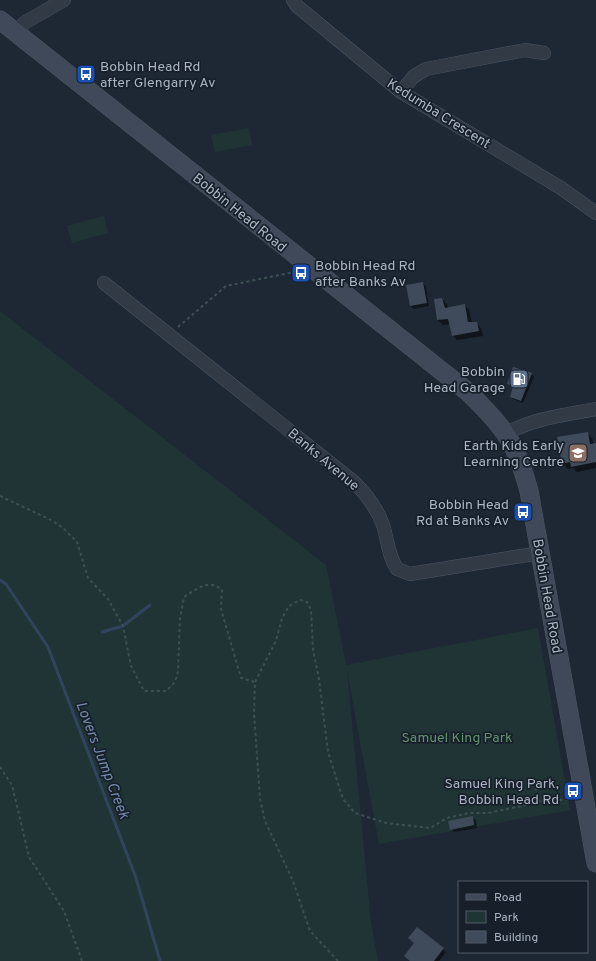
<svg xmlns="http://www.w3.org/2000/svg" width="596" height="961" viewBox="0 0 596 961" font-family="Overpass,sans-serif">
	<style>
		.green { fill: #203436 }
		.shadow { fill: #0007 }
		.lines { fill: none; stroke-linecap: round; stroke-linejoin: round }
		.stream { stroke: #31445d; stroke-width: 3 }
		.building { fill: #3f4b5a }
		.street-casing { stroke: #4c5561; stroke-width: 14 }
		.secondary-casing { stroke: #4c5561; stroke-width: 19 }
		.path { stroke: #3d5154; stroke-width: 2; stroke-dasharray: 3 3; stroke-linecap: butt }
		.street { stroke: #323a46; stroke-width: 13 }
		.secondary { stroke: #3f4959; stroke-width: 18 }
		.labels { text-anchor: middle; stroke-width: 3.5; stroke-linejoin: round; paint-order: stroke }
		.poi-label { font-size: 14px; fill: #abb5c3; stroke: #171f2a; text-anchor: end }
		.street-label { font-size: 14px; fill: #abb5c3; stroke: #171f2a }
		.park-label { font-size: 14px; fill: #63936e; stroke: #171f2a }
		.water-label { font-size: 15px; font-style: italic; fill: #738cad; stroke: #171f2a }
	</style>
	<rect width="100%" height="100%" fill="#1e2835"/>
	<!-- green -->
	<path class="green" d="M249,128L252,145L215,152L211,135Z
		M104,216L108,233L72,243L67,226Z
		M0,311L326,565L346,665L538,628L570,810L379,844L347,671L371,923L378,961H0Z"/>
	<!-- shadow -->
	<path class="shadow" d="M422,283L426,286L429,306L414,309L410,306Z
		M442,299L447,304L448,308L465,305L469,310L472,323H476L481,328L483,336L457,340L453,336L450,324L443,325L438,320Z
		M531,374L534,377L523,403L513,399L511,397L514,387L508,383Z
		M587,433L592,438L594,444H596V468L577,472L573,468L568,469L563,464Z
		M472,817L476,820L477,828L454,832L451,829Z
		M418,928L446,952L439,961H410Z"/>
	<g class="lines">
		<!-- stream -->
		<path class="stream" d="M0,580L6,584L48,647L136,878L160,961
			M102,632L123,626L150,605"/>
	</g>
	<!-- building -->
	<path class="building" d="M423,282L427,303L410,306L406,285Z
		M442,298L445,308L465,304L468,322H477L479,331L452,336L448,319L437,320L434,299Z
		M513,367L532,373L521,401L510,397L513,386L507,384Z
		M588,432L590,444L596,443V462L571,467L570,462L562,464L557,437Z
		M473,816L474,825L450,830L448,821Z
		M417,927L444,948L434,961H410L404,956L414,943L408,938Z"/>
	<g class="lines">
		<defs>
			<path id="street" d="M293,0L297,6L401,92L561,188L596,213
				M16,33L24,23L64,0
				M401,92L413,77L426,69L525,50L544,53
				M104,283L354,482C367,495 377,508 383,525C388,541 388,555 397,569L410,574L540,553
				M507,433C535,418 565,415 596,409"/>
			<path id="secondary" d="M0,20L468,392C504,427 516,442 529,491L596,863"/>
		</defs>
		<!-- street casing -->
		<use href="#street" class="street-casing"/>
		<!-- secondary casing -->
		<use href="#secondary" class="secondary-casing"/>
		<!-- path -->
		<path class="path" d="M178,327L226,286L294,272
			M0,496L49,519L62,527L77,542L88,578L108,599L123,626L131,666L144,691H166L175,682L178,672L180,619L184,597C197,589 209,578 222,590L221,609L241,678L255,682
			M0,767L12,785L29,857L64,911L82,961
			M534,782L540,802
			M338,961L310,931L293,881L265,821L260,799L254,713L255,682L276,641L282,618L289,606L300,600L307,602L311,610L313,650L319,679L328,752L343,799L355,813L386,823L430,828L447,818L469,813H488L540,802L570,799"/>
		<!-- street -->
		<use href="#street" class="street"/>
		<!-- secondary -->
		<use href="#secondary" class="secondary"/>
	</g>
	<!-- icons -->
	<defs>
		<symbol id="bus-square" viewBox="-11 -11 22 22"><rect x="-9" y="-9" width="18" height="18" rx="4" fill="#1a4fb4" stroke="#171f2a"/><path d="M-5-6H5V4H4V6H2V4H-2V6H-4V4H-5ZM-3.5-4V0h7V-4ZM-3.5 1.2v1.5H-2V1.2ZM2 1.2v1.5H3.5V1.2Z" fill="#fff"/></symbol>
		<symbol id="fuel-square" viewBox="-11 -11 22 22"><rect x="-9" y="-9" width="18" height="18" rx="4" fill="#5c6f8a" stroke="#171f2a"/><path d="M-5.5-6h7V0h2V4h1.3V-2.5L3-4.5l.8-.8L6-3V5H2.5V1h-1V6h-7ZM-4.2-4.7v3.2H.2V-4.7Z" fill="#fff"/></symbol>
		<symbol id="school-square" viewBox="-11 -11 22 22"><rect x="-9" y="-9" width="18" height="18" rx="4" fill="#8d6e63" stroke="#171f2a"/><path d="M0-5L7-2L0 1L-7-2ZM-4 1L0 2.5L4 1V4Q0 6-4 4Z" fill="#fff"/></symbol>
	</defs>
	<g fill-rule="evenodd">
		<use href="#bus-square" x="75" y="63" width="22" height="22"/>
		<use href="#bus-square" x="290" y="262" width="22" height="22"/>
		<use href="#fuel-square" x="508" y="368" width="22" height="22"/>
		<use href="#school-square" x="567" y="442" width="22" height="22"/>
		<use href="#bus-square" x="512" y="501" width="22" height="22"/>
		<use href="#bus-square" x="562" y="780" width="22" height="22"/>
	</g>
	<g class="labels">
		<!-- poi labels -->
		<g class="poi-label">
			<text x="100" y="71" text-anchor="start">Bobbin Head Rd<tspan x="100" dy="16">after Glengarry Av</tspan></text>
			<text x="315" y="270" text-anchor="start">Bobbin Head Rd<tspan x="315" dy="16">after Banks Av</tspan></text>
			<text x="505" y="376">Bobbin<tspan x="505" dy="16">Head Garage</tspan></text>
			<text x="564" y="450">Earth Kids Early<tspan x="564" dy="16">Learning Centre</tspan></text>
			<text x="509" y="509">Bobbin Head<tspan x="509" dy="16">Rd at Banks Av</tspan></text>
			<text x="559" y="788">Samuel King Park,<tspan x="559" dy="16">Bobbin Head Rd</tspan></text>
		</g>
		<!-- street labels -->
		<g class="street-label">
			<text transform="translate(439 113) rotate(32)" y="5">Kedumba Crescent</text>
			<text transform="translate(240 212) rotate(39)" y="5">Bobbin Head Road</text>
			<text transform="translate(324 459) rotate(40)" y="5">Banks Avenue</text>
			<text transform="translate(548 596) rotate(80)" y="5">Bobbin Head Road</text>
		</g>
		<!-- park labels -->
		<g class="park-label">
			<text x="457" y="742">Samuel King Park</text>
		</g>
		<!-- water labels -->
		<g class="water-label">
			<text transform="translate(103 760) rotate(69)" y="5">Lovers Jump Creek</text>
		</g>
	</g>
	<!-- legend -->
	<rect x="458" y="881" width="130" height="72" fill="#171f2a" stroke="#525b67"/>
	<rect x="466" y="894" width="20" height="6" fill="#3f4959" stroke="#525b67"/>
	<text x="494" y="901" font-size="12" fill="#abb5c3">Road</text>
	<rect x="466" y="911" width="20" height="12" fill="#203436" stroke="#525b67"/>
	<text x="494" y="921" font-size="12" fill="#abb5c3">Park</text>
	<rect x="466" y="931" width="20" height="12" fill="#3f4b5a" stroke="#525b67"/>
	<text x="494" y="941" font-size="12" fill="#abb5c3">Building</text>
</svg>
